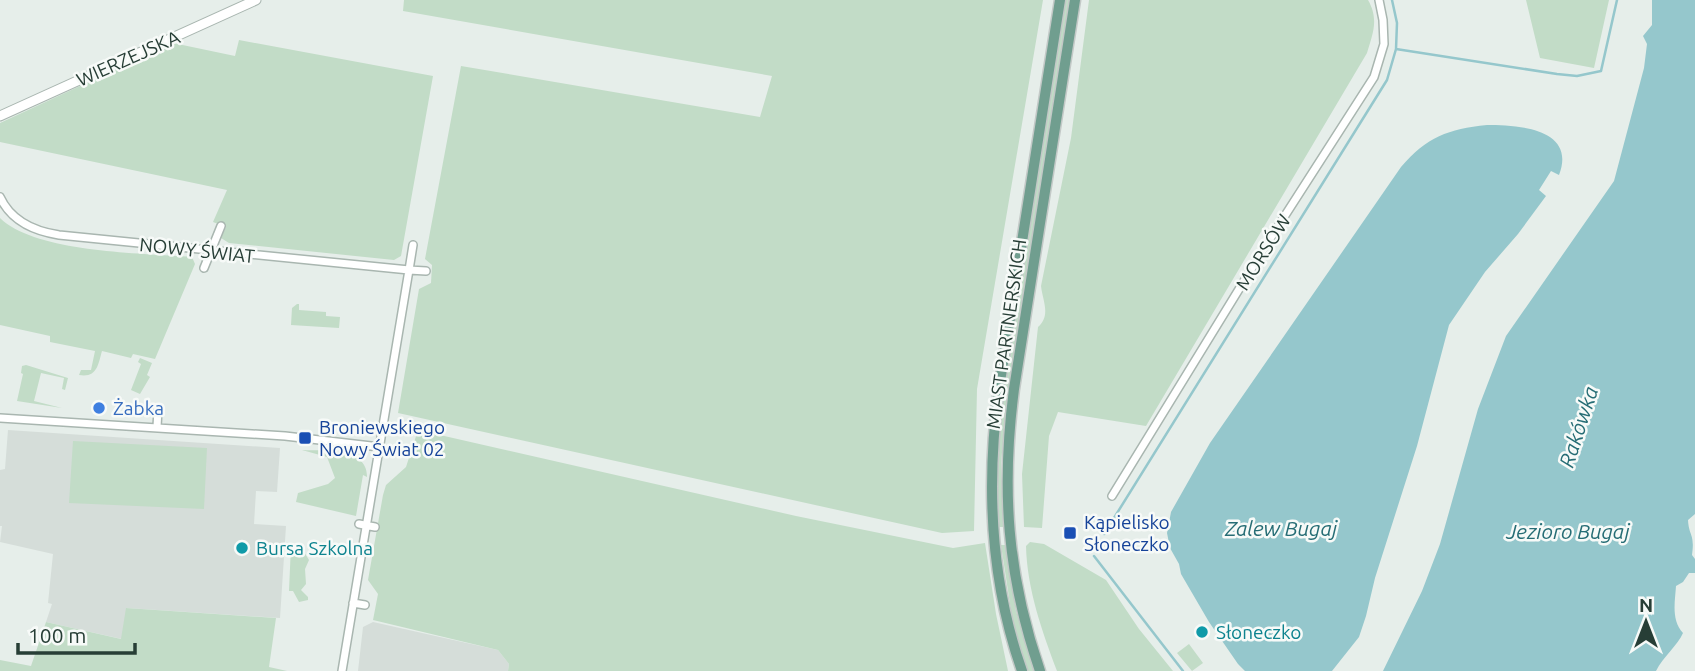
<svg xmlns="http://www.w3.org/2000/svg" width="1695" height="671" viewBox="0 0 1695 671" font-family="Ubuntu,sans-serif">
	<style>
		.built { fill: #d5ddd9 }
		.green { fill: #c2dcc7 }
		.water { fill: #95c7cc }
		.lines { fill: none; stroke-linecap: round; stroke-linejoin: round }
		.stream { stroke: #95c7cc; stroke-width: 2.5 }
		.minor-casing { stroke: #a9b6b0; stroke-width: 10 }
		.tertiary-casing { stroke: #a9b6b0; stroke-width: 11 }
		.primary-casing { stroke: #c3c9c7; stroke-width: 13 }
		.minor { stroke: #fff; stroke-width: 7 }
		.tertiary { stroke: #fff; stroke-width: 9 }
		.primary { stroke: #709e8f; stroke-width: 10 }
		.shop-dot { fill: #3f7fe0; stroke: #f7faf8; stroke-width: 2.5 }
		.transit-dot { fill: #1a4fb4; stroke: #f7faf8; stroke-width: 2.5 }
		.culture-dot { fill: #0f9aa8; stroke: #f7faf8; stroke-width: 2.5 }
		.labels { text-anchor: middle; stroke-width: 5; stroke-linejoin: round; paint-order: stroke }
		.street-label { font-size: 19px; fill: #273e36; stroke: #f7faf8 }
		.shop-label { font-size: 19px; fill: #366cbe; stroke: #f7faf8; text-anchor: start }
		.transit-label { font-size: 19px; fill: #164399; stroke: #f7faf8; text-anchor: start }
		.culture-label { font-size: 19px; fill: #0d838f; stroke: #f7faf8; text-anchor: start }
		.water-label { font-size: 21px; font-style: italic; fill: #266d75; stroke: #f7faf8 }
	</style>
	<rect width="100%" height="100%" fill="#e6eeea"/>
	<!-- built -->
	<path class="built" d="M8,430L280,448L277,492L256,491L254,524L286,526L280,618L127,608L122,639L46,622L52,604L48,603L53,554L0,542L2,526H0V470L5,469Z
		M373,622L498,650L509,664L508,671H358L363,627Z"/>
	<!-- green -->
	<path class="green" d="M404,0H1043L977,389L974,531L942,533L398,413L419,289L431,283L432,265L425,259L461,66L760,117L772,76L403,11Z
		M1066,0H1070L1008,396L1001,462L1003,527H999L997,469L1002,402Z
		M1089,0H1368C1379,19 1373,33 1367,53L1146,426L1058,412L1049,436L1042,528L1024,527L1022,474L1038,327C1051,315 1043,302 1041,286L1071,138Z
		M1526,0H1609L1594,68L1540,58Z
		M239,40L433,76L401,256L394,260L229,243L221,238L226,227L213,222L227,190L0,142V123L173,43L235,56Z
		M0,218C36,253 143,253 192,257L195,264L155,359L133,354L131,358L102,351C98,365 97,378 79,375L81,370H91L95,351L50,342V336L0,325Z
		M297,304H299V310L326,312V316L340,317L339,328L291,325L292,308Z
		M140,358L152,363L147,375L150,377L140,394L131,390L141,364L138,362Z
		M26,365L68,378L65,390L62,389L64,378L41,373L34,401L62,408L17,401L23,374L21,373L22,366Z
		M418,430L796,516L953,548L985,543L996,614L1008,671H508L509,664L498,650L373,620L378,594L368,580L383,495L386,485L406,467Z
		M73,441L207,448L204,509L69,503Z
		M302,450C323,451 368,447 367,477L363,475L356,516L296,502L298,493L328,484L335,478L327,457Z
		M1030,542L1044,544L1106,580L1139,629L1173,671H1057C1042,631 1027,589 1026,546Z
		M291,545L304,552L309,560L305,569L306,584L301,590L308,597V600L299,602L293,591H289Z
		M1001,545H1005L1016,611L1035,671H1027L1012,617Z
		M126,608L276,618L269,667L287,671H0V660L31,666L46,622L121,639Z
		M1189,644L1203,663L1192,671L1177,653Z"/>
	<!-- water -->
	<path class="water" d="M1652,0H1695V514L1688,520C1689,537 1695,533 1692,555L1695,559V573H1689L1683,582L1676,586C1675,602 1671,620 1683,633C1678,645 1663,657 1656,671H1383L1422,591L1440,544L1478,409L1506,336L1614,181L1644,68L1647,44L1643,36L1652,25Z
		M1487,125C1517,125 1577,128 1559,175L1551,171L1539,190L1546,196L1518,234L1485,272L1449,325L1417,446L1375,578L1366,616L1359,637L1332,671H1245L1238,664L1209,622L1181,574L1179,564L1170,548L1167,533L1171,512L1210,443L1401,167C1427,137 1448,129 1487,125Z"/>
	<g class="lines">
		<!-- stream -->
		<path class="stream" d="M1392,0L1397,23L1396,49
			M1104,534L1387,80L1396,49L1557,74L1577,76L1601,71L1617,0
			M1094,556L1183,671"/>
		<defs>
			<path id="minor" d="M0,197C11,221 33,231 59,235L409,270L342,671
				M413,245L409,270L426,271
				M204,268L221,226
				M0,418L285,436L380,447
				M157,427L158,409
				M1112,496L1268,242L1374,77L1384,44L1383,20L1379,0
				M359,524L375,527
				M353,603L365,605"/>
			<path id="tertiary" d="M0,116L256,0"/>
			<path id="primary" d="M1022,671C990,580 986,483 999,388L1060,0
				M1040,671C1007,575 1001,489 1014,389L1075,0"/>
		</defs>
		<!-- minor casing -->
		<use href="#minor" class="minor-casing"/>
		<!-- tertiary casing -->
		<use href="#tertiary" class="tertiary-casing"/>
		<!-- primary casing -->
		<use href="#primary" class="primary-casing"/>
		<!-- minor -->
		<use href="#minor" class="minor"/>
		<!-- tertiary -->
		<use href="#tertiary" class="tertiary"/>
		<!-- primary -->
		<use href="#primary" class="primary"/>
	</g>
	<!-- markers -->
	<circle class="shop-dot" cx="99" cy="408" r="7"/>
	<g class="transit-dot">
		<rect x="298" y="431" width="14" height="14" rx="3.5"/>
		<rect x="1063" y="526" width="14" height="14" rx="3.5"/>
	</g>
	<g class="culture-dot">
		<circle cx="242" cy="548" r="7"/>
		<circle cx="1202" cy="632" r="7"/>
	</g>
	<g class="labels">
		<!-- street labels -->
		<g class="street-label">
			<text transform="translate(128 58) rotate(-24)" y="7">WIERZEJSKA</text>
			<text transform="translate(197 250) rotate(6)" y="7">NOWY ŚWIAT</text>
			<text transform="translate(1263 252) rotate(-58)" y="7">MORSÓW</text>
			<text transform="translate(1006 334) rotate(-82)" y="7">MIAST PARTNERSKICH</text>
		</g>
		<!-- shop labels -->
		<g class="shop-label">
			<text x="113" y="415">Żabka</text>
		</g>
		<!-- transit labels -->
		<g class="transit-label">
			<text x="319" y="434">Broniewskiego<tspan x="319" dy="22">Nowy Świat 02</tspan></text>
			<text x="1084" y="529">Kąpielisko<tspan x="1084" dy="22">Słoneczko</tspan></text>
		</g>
		<!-- culture labels -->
		<g class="culture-label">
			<text x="256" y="555">Bursa Szkolna</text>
			<text x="1216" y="639">Słoneczko</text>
		</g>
		<!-- water labels -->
		<g class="water-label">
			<text transform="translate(1579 427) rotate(-72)" y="7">Rakówka</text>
			<text x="1281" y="536">Zalew Bugaj</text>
			<text x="1568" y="539">Jezioro Bugaj</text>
		</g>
	</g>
	<!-- north arrow -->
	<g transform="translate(1646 622)" stroke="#f7faf8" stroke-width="5" paint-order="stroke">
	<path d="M0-5L12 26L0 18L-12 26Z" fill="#273e36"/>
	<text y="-10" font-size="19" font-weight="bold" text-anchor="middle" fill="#273e36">N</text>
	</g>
	<!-- scale -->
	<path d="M18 643v10h117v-10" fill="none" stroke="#273e36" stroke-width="3.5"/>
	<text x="28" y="643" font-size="21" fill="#273e36" stroke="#f7faf8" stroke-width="5" paint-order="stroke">100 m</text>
</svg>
